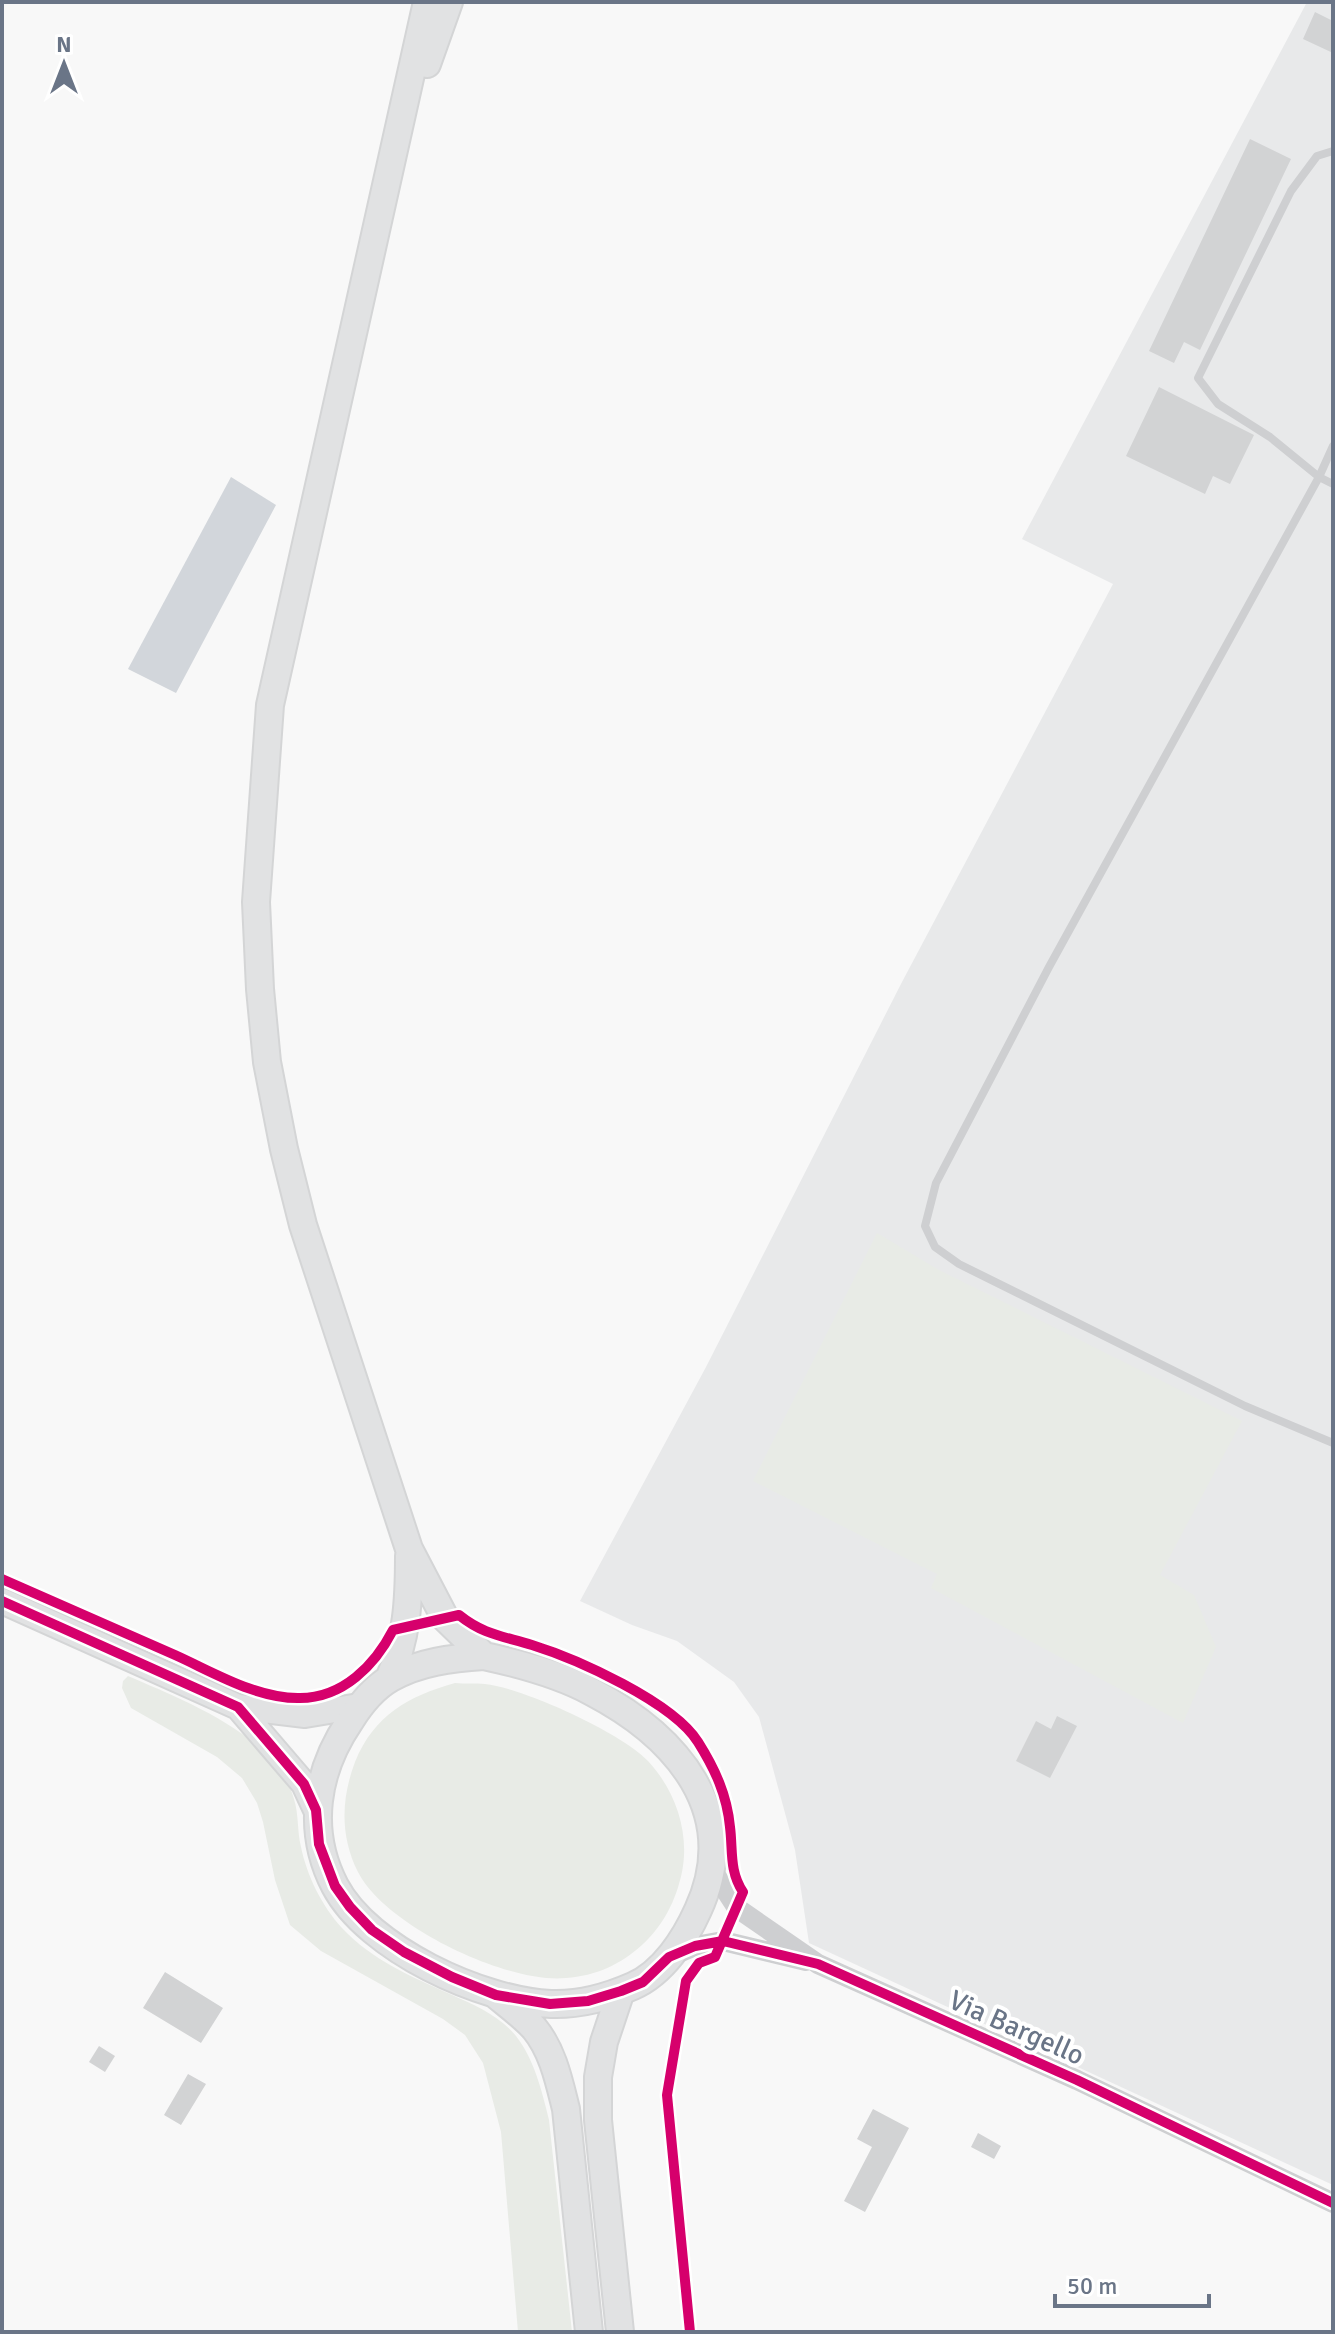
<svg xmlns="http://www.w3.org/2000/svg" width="1335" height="2334" viewBox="0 0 1335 2334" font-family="Signika,sans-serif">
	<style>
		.built { fill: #e8e9ea }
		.green { fill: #e8ebe6 }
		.water { fill: #d2d6db }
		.building { fill: #d2d3d4 }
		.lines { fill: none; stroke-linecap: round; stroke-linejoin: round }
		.secondary-casing { stroke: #d4d5d6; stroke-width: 28 }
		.primary-casing { stroke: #d4d5d6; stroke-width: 30 }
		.service { stroke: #cecfd1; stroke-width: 8 }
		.tertiary { stroke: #cecfd1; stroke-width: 20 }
		.secondary { stroke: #e1e2e3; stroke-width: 24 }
		.primary { stroke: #e1e2e3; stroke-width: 26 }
		.cycleway-casing { stroke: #fff; stroke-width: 15 }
		.cycleway { stroke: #d6006c; stroke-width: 10 }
		.labels { text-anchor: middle; stroke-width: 8; stroke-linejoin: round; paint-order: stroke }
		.street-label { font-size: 28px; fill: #6a7587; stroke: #fff }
	</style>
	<rect width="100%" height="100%" fill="#f8f8f8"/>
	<!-- built -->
	<path class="built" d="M1307,2H1333V2185L809,1943L795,1850L759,1717L734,1682L677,1641L632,1625L580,1601L706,1367L902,982L1113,584L1022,539Z"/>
	<!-- green -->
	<path class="green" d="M877,1233L939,1270L1242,1421L1160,1575L1194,1595L1216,1647L1183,1723L931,1588L937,1574L753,1481Z
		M128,1676C183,1700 276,1735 294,1799C299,1815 297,1831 301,1847C307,1876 322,1906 342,1928C372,1960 410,1976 450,1994C474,2005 499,2015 516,2036C534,2059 542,2091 549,2120L572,2332H518L501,2132L483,2063L465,2035L443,2019L321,1951L290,1925L275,1880L263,1822L257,1803L242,1778L217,1757L131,1708L122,1688L123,1681Z
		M455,1683C465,1684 475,1683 485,1684C523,1688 622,1733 648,1761C675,1790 690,1832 682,1872C676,1900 664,1925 642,1945C621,1964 596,1976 566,1978C508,1984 385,1926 358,1872C340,1836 341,1799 355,1762C374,1715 409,1696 455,1683Z"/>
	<!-- water -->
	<path class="water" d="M231,477L276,505L176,693L128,669Z"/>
	<!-- building -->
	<path class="building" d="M1315,12L1333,21V53L1303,39Z
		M1250,139L1291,159L1200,350L1184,342L1174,363L1149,351Z
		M1159,387L1254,435L1230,484L1213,476L1205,494L1126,456Z
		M1057,1716L1077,1726L1050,1778L1016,1761L1036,1721L1051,1729Z
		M165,1972L223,2008L201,2043L143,2008Z
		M99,2046L115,2056L105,2072L89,2062Z
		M188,2074L206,2084L181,2125L164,2115Z
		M873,2109L909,2128L865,2212L844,2201L872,2147L857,2139Z
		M978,2133L1001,2146L994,2159L971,2147Z"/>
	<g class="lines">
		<defs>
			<path id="secondary" d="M2,1601L238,1707L305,1715L359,1706
				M238,1707L304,1784L316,1810"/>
			<path id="primary" d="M427,2L270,705L256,902L260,989L267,1062L284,1149L303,1225L409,1549L445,1618L484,1656
				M427,64L449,2
				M484,1656C521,1664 559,1674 592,1692C676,1736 743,1812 698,1910C685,1939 663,1973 633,1986C608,1997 578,2005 551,2004C482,2001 368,1949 335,1886C306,1830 316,1771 350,1721C360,1705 375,1687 391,1678C419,1662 452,1658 484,1656Z
				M389,1679C407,1639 409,1600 409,1556
				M496,1995C508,2005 523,2016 534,2028C553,2051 559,2081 566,2109L589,2332
				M620,2332L598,2120V2077L604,2042L621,1991"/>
		</defs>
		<!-- secondary casing -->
		<use href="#secondary" class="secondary-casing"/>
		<!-- primary casing -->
		<use href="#primary" class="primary-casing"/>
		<!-- service -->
		<path class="service" d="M1333,151L1317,156L1291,191L1198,378L1218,404L1270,437L1319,477L1333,446
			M1333,484L1319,477L1049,967L936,1183L925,1226L935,1247L959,1264L1245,1406L1333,1443"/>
		<!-- tertiary -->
		<path class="tertiary" d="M711,1868L737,1908L818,1964L1077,2080L1333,2203
			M669,1957L695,1946L723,1941L806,1961"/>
		<!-- secondary -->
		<use href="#secondary" class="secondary"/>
		<!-- primary -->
		<use href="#primary" class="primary"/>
		<defs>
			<path id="cycleway" d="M2,1579C60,1604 117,1630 175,1655C213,1672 257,1699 300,1698C343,1698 375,1665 393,1630L459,1615C484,1635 503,1636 532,1645C577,1659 673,1702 698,1742C715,1769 727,1795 730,1827C733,1850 729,1871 743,1892L715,1957L699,1963L686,1981L667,2095L690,2332
				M2,1601L238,1707L304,1784L316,1810L319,1844L335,1886L350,1907L372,1930L404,1952L452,1977L496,1995L550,2004L588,2001L621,1991L643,1982L669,1957L695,1946L723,1941L818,1964L1077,2080L1333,2203"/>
		</defs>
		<!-- cycleway casing -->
		<use href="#cycleway" class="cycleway-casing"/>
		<!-- cycleway -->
		<use href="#cycleway" class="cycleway"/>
	</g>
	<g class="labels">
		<!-- street labels -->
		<g class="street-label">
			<text transform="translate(1017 2027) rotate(24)" y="10">Via Bargello</text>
		</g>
	</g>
	<!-- border -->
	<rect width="1335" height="2334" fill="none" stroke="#6a7587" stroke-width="8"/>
	<!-- north arrow -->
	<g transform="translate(64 64)" stroke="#ffffff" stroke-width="6" paint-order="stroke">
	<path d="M0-6L14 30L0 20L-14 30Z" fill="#6a7587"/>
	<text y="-12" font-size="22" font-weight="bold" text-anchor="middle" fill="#6a7587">N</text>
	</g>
	<!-- scale -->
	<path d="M1055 2294v12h154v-12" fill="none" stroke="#6a7587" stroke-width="4"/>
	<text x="1067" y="2294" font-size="24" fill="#6a7587" stroke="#ffffff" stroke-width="6" paint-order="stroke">50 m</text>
</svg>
